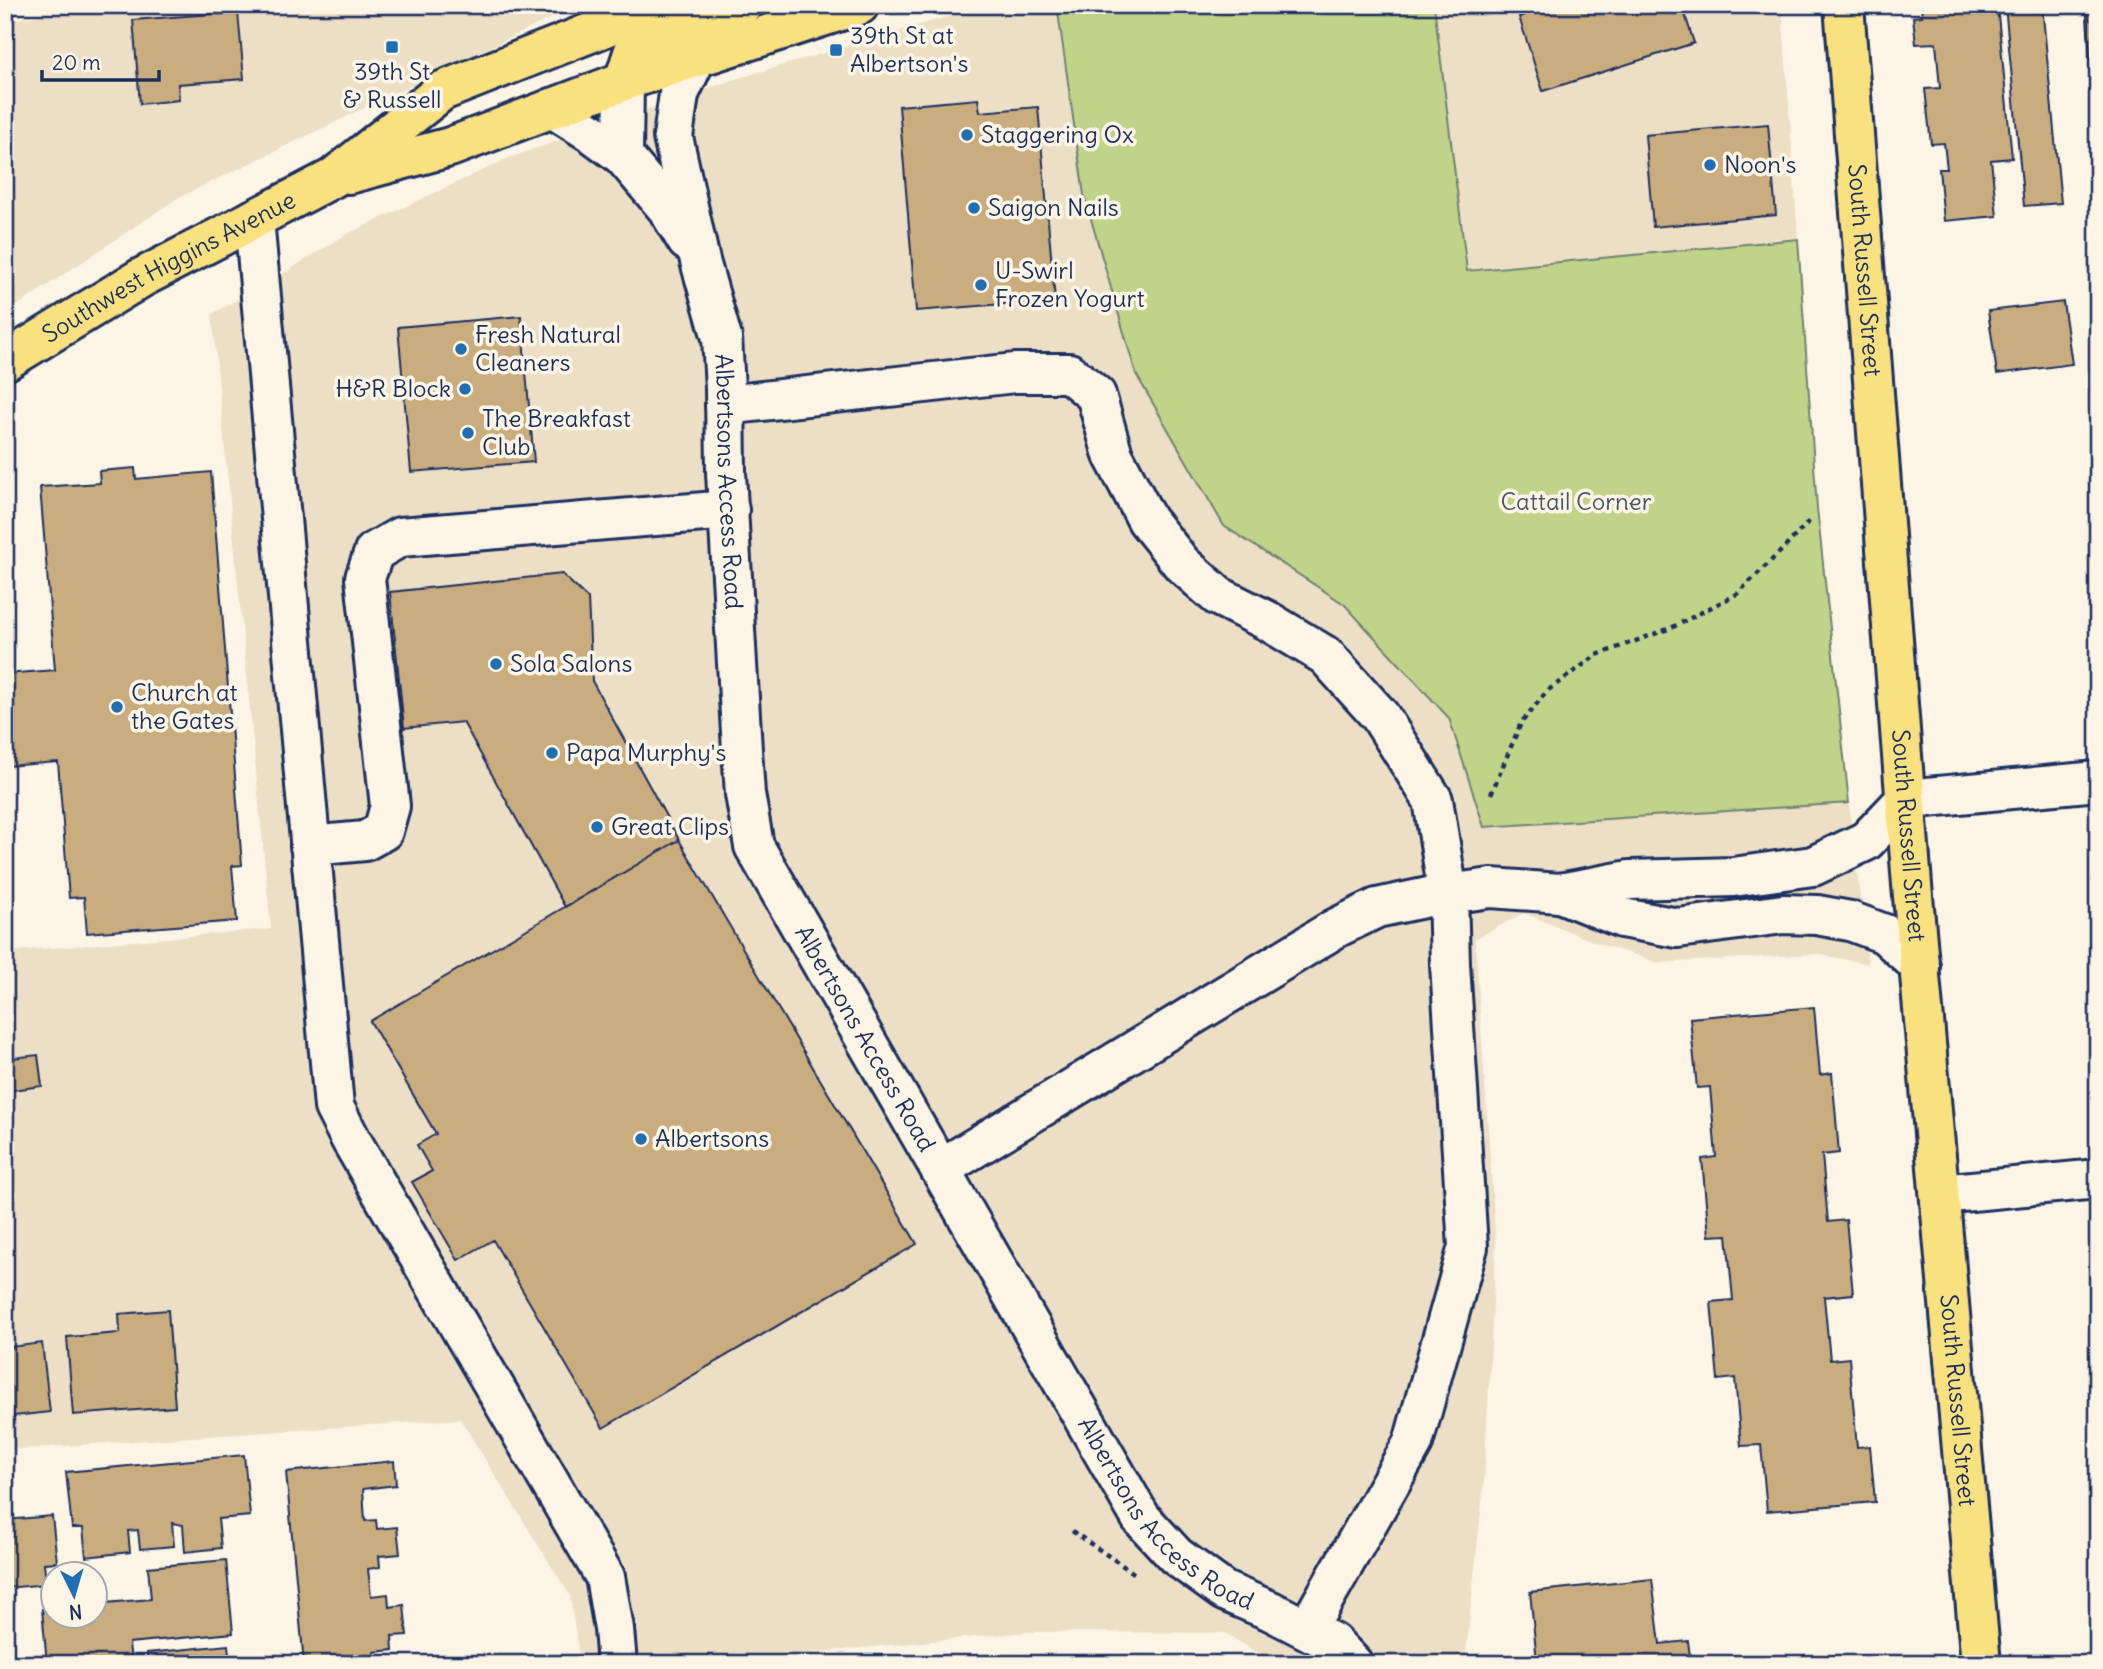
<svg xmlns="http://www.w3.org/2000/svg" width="2103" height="1669" viewBox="0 0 2103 1669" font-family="Delius,sans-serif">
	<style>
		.built { fill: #eddfc6 }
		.green { fill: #c0d489; stroke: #6e8274; stroke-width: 2 }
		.building { fill: #caad7f; stroke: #1b2f5e; stroke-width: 2 }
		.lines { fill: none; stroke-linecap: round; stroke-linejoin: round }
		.minor-casing { stroke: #1b2f5e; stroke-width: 44 }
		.major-casing { stroke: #1b2f5e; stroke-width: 44 }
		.path { stroke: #1b2f5e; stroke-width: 4.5; stroke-dasharray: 5 5; stroke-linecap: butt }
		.minor { stroke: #fcf5e5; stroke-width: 38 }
		.major { stroke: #fae180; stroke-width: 38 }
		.poi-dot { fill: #1f6fb2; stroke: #fcf5e5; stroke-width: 2.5 }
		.labels { text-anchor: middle; stroke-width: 7; stroke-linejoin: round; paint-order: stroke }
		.poi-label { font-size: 24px; fill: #1b2f5e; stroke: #fcf5e5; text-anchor: start }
		.street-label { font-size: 24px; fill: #1b2f5e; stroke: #fcf5e5 }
		.park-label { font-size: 24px; fill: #445869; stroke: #fcf5e5 }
	</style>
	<rect width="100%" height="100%" fill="#fcf5e5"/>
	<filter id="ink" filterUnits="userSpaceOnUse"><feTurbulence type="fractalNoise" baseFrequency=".0143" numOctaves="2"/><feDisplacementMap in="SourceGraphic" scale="14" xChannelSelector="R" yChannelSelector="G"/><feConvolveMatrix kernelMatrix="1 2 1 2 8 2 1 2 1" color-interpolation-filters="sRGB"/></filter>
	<g filter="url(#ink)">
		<!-- built -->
		<path class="built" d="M132,5H578L176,199L5,314V20Z
			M987,5H1057L1084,195L1224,526L1344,604L1449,718L1484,827L1849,803L1868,964L1817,954L1659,963L1594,942L1524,913L1475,939L1496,1245L1484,1483L1466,1653L1467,1664H1275L1225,1633L1027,1632L697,1664H580L570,1596L460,1419L5,1450V952L271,929L212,314L284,273L345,235L511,157L729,81Z
			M1434,5H1782L1798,239L1467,271Z"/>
		<!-- green -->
		<path class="green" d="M1057,5H1434L1467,271L1798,239L1817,508L1849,803L1484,827L1449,718L1344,604L1224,526L1136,374L1084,195Z"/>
		<!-- building -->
		<path class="building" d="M1556,5H1682L1694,43L1543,91L1519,17Z
			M1921,5H1997L2012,158L1991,160L1997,216L1944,221L1939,169H1947L1944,143L1931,144L1925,89L1940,88L1936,43L1916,44L1913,17L1922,16Z
			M2005,5H2042L2061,203L2024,206Z
			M2086,5H2098V67L2091,68Z
			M238,12L244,79L178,84L179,100L140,104L133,20Z
			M978,99L980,112L1038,107L1055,300L916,311L899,106Z
			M2098,107V147L2094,108Z
			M1768,124L1776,215L1653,227L1645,135Z
			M2063,302L2072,364L1997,374L1988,311Z
			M521,316L534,462L411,472L398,327Z
			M135,468L136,479L211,472L242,865L232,866L237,921L87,933L84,897L69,898L58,762L7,766L5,739V674L55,670L40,487L100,483L99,471Z
			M562,574L588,599L592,681L679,840L565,907L463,722L404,728L390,592Z
			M679,840L917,1244L603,1428L493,1240L458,1260L412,1182L432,1171L417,1145L436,1134L370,1021Z
			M1814,1007L1820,1075L1832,1073L1839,1153L1822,1155L1828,1222L1846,1220L1853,1294L1824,1297L1830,1360L1849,1358L1857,1447L1870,1446L1875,1502L1767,1511L1761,1445L1741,1446L1735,1378L1718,1380L1711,1302L1733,1300L1727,1235L1709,1236L1702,1159L1716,1157L1710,1087L1697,1088L1690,1018Z
			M38,1055L42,1086L5,1091V1059Z
			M168,1310L175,1407L73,1415L67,1337L120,1333L119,1314Z
			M8,1325L11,1347L42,1343L50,1412L5,1417V1326Z
			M244,1455L250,1516L218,1519L221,1548L185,1552L183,1525L172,1523L174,1546L140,1549L138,1530L128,1531L130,1552L86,1557L83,1528H72L66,1472Z
			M394,1461L396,1485L363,1489L365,1521L376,1520L377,1529L397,1527L400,1554L379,1556L380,1567L368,1569L371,1596L388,1594L389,1607L404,1605L407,1635L392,1636L393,1650L374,1652L375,1664H304L286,1472Z
			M52,1516L57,1562L44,1563L46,1584L7,1588L5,1520Z
			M226,1560L233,1633L129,1643L131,1662L109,1664H47L42,1609L52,1608V1616H94V1604L151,1599L148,1567Z
			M1652,1579L1660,1644L1688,1641L1691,1664H1576L1575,1657L1537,1661L1530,1592Z
			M228,1645L230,1664H148L147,1653Z"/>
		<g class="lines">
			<defs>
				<g id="minor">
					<path id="s1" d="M696,58L679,94L673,137L700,261L722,338L725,388L726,473L742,750L745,794L754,846L1141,1518L1176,1556L1224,1591L1271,1611L1333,1643L1353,1664"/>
					<path d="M552,108L592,133L623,156L667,208L687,241"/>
					<path d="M623,156L624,81"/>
					<path d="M254,219L334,1107L351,1140L605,1577L614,1629L617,1664"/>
					<path d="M725,405L1015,373H1069L1096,395L1113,455L1147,520L1182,564L1218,596L1268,621L1326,656L1380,716L1433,800L1448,894L1450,964L1468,1247L1413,1443L1307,1629"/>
					<path d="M310,846L365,841L383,831L390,806L365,578L374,552L400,537L729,510"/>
					<path d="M1560,893L1622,918L1678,928L1783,914L1817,915L1850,921L1885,934L1920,966"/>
					<path d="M940,1169L1336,928L1377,908L1433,896L1491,888L1560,893L1630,880L1733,877L1813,866L1866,841L1906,799L2098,781"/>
					<path d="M1940,1194L2098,1179"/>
				</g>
				<g id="major">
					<path id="s2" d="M1844,5L1912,885L1981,1664"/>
					<path d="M624,81L633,53L661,34L742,5"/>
					<path d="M349,174L450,147L624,81L859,5"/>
					<path id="s3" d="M5,361L141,278L333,178L442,91L605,27L665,5"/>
				</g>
			</defs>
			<!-- minor casing -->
			<use href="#minor" class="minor-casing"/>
			<!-- major casing -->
			<use href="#major" class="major-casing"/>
			<!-- path -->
			<path class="path" d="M1491,794L1521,723L1547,691L1597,655L1671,628L1737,594L1786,546L1810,520
				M1072,1531L1138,1576"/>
			<!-- minor -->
			<use href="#minor" class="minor"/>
			<!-- major -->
			<use href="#major" class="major"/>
		</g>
	</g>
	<!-- markers -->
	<g class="poi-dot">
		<rect x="385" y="40" width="14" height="14" rx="3.5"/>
		<rect x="829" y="43" width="14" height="14" rx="3.5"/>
		<circle cx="967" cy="135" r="7"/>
		<circle cx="1710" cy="165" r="7"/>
		<circle cx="974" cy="208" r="7"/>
		<circle cx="981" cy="285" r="7"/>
		<circle cx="461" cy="349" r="7"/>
		<circle cx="465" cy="389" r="7"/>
		<circle cx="468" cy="433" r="7"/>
		<circle cx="496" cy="664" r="7"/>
		<circle cx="117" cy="707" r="7"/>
		<circle cx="552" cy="753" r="7"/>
		<circle cx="597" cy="827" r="7"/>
		<circle cx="641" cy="1139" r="7"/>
	</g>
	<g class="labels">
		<!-- poi labels -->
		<g class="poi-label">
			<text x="850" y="44">39th St at<tspan x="850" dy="28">Albertson's</tspan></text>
			<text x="392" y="80" text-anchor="middle">39th St<tspan x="392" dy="28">&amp; Russell</tspan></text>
			<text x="981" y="143">Staggering Ox</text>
			<text x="1724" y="173">Noon's</text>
			<text x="988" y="216">Saigon Nails</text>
			<text x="995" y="279">U-Swirl<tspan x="995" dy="28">Frozen Yogurt</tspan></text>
			<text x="475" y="343">Fresh Natural<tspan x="475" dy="28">Cleaners</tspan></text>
			<text x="451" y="397" text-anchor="end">H&amp;R Block</text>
			<text x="482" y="427">The Breakfast<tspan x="482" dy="28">Club</tspan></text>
			<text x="510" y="672">Sola Salons</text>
			<text x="131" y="701">Church at<tspan x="131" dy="28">the Gates</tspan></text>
			<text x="566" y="761">Papa Murphy's</text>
			<text x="611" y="835">Great Clips</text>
			<text x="655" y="1147">Albertsons</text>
		</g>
		<!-- street labels -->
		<g class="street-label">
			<text dy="8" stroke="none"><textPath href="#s3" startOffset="189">Southwest Higgins Avenue</textPath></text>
			<text dy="8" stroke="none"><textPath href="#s2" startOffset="266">South Russell Street</textPath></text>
			<text dy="8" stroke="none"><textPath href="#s1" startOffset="434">Albertsons Access Road</textPath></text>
			<text dy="8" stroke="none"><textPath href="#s2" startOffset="833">South Russell Street</textPath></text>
			<text dy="8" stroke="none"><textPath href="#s1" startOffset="1022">Albertsons Access Road</textPath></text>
			<text dy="8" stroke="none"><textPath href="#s2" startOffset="1400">South Russell Street</textPath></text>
			<text dy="8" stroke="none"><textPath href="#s1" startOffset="1589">Albertsons Access Road</textPath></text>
		</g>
		<!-- park labels -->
		<g class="park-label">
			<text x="1576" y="510">Cattail Corner</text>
		</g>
	</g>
	<!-- margin -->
	<rect width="2103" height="1669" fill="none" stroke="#fcf5e5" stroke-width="28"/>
	<rect x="14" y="14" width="2075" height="1641" fill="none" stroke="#1b2f5e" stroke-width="2.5" filter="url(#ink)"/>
	<!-- north arrow -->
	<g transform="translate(74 1595) rotate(175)"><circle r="33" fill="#fcf5e5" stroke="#a2a6af" stroke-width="2"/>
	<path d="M0-5L12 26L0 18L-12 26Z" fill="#1f6fb2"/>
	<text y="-10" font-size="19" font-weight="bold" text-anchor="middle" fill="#1b2f5e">N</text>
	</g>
	<!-- scale -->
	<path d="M42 70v10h117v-10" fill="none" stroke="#1b2f5e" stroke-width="3.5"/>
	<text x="52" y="70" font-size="21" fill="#1b2f5e" stroke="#fcf5e5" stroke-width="5" paint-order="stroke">20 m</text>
</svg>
